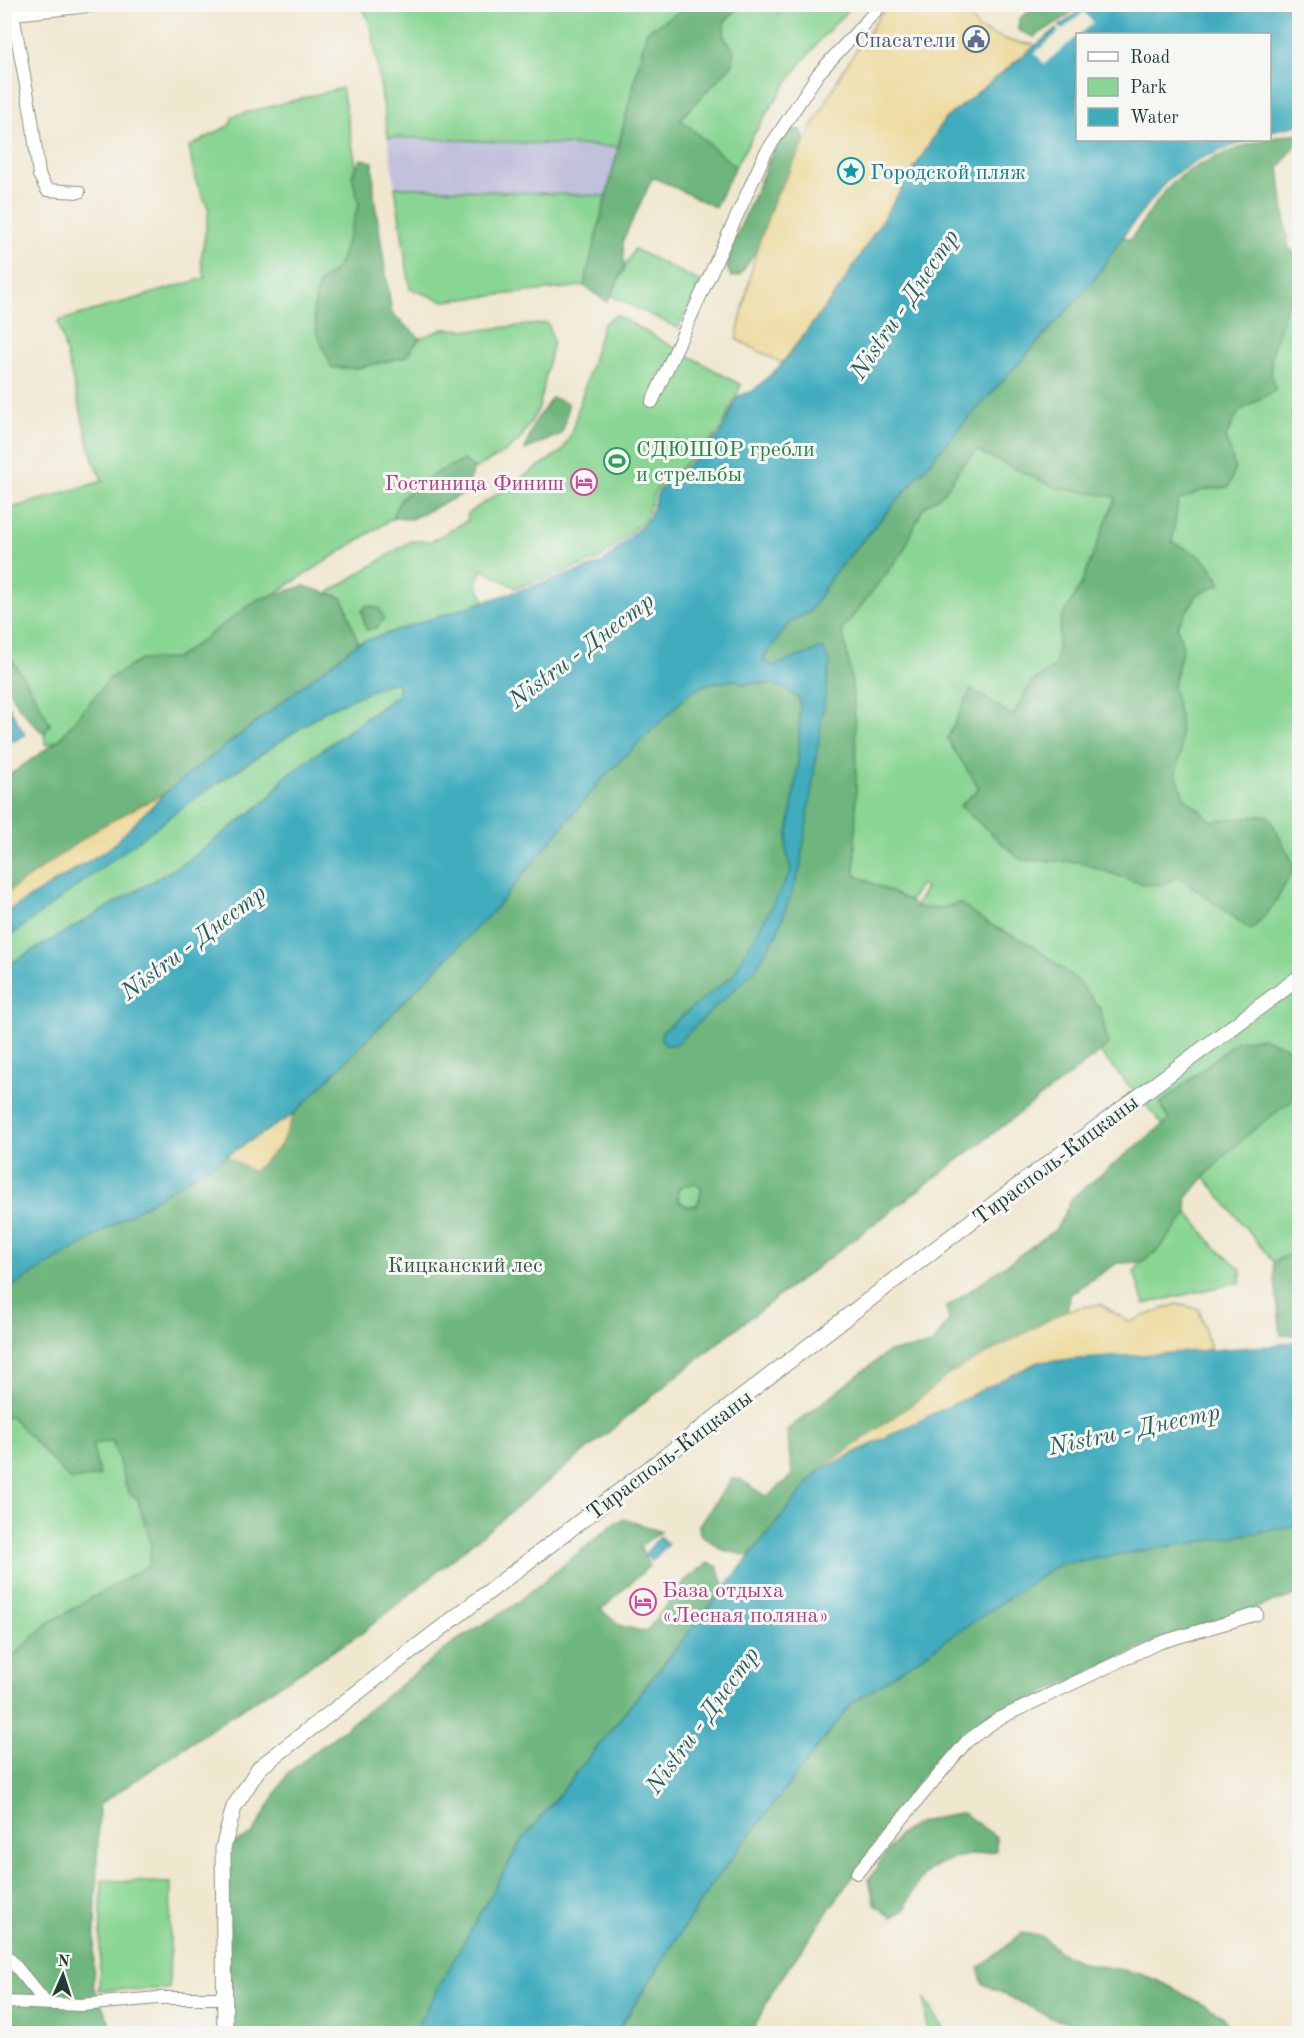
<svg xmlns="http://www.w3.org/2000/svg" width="1304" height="2038" viewBox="0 0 1304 2038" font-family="'Old Standard TT',serif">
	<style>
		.industrial { fill: #c2c1dc }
		.green { fill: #89d593; stroke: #548964; stroke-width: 1.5 }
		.forest { fill: #6eb67d; stroke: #467a58; stroke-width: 1.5; fill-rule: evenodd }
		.sand { fill: #eeda9e; stroke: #868c69; stroke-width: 1.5 }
		.water { fill: #3facbe; stroke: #2f7479; stroke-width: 1.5 }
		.pier { fill: #f0e7cf }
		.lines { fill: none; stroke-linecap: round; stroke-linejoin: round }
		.minor-casing { stroke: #889282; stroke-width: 14 }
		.tertiary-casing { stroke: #889282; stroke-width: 17 }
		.minor { stroke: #fff; stroke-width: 12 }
		.tertiary { stroke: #fff; stroke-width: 15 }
		.labels { text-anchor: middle; stroke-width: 6; stroke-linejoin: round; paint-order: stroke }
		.service-label { font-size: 22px; fill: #4e5e75; stroke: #f6f6f2; text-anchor: end }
		.culture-label { font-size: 22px; fill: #0d838f; stroke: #f6f6f2; text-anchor: start }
		.leisure-label { font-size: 22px; fill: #27864d; stroke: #f6f6f2; text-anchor: start }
		.hotel-label { font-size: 22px; fill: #b23c85; stroke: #f6f6f2; text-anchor: end }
		.street-label { font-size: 22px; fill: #1f3d34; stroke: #f6f6f2 }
		.park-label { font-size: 22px; fill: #345b47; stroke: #f6f6f2 }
		.water-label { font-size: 24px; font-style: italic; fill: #295e5d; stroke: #f6f6f2 }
	</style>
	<rect width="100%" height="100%" fill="#f6f6f2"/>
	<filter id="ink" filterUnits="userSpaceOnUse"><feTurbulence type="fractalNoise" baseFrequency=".0167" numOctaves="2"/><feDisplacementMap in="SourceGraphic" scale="12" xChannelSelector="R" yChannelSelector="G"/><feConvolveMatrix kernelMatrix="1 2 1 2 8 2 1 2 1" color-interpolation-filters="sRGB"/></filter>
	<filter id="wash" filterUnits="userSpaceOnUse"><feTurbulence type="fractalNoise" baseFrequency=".008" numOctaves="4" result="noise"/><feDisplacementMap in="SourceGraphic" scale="24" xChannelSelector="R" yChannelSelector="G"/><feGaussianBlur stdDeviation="1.35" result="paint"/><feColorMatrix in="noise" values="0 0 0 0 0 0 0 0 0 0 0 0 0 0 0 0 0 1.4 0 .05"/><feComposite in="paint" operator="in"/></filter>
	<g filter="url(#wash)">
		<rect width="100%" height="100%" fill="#f0e7cf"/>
		<!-- industrial -->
		<path class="industrial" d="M362,5H691L647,31L584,286L444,301L410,289L372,30Z"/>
		<!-- green -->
		<path class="green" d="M362,5H691L647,31L618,147L388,137L372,30Z
			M741,5H771L779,14L798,5H853C804,52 768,108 735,167L680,119L733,64L724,37V22Z
			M342,88L356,165L352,176L359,204L339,266L319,284L358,368L405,357L420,338L443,329L478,330L548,323L553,341L539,408L521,438L506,452L474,469L464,460C441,474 396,490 393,518L273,595L257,600L177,658L141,660L110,678L59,740L46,745L44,734L50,724L10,658H5V510L103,481L93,460L58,321L205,278L201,260L209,210L195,179L189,147L230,125L233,116Z
			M395,187L606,196L584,286L444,301L410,289Z
			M634,249L701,282L678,328L611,296Z
			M1294,296L1299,297V1249L1273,1262L1159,1120L987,923L955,904L937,909L915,907L926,888L920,885L910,901L855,875V847L800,869L830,663L791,621L956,432L1255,300Z
			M616,315L741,385L720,432L655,491L646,518L600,559L516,588L482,569L477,585L485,601L358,643L343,598L328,593L411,541H432L468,520L467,514L562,451L571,434L603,324Z
			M398,683V694L285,777L267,800L186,862L5,967L4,940L194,799L329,709L386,684Z
			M678 1194a12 12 0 1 1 24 0a12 12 0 1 1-24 0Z
			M1188,1213L1215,1247L1241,1269V1282L1144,1304L1134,1272L1141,1262L1156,1252Z
			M113,1392L164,1562L5,1713V1414Z
			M102,1880L171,1883L169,1989L99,1990Z
			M925,1998L945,2033H927Z"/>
		<!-- forest -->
		<path class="forest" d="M691,5H741L724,22V37L734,50L733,64L680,119L735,167L715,207L653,177L623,240L624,268L607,302L584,286L647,31Z
			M1038,5V4L1080,5L1063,19L1034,37L1018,30L1019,19Z
			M793,129L801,130L805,141L774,200L756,252L739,276L731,277L727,267L730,251L777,142Z
			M1299,133V140L1279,168L1288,247L1298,256C1297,265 1298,276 1295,285C1285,318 1261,355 1276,390L1239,411L1226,437L1235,468L1229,487L1203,490L1178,501L1172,542C1196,553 1210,559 1221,584L1198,594L1177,626L1183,647L1173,687L1180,718L1181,752L1176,773L1184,797L1212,821L1268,815L1295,867L1272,908L1251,930L1178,876L1162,885L1142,884L1079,862L1021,860L960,806L979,788L947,739L971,689L1013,716L1030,684L1055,666L1061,619L1081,585L1116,497L1054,487L977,451L960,468L945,492L923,508L903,552L842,630C862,708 855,795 855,875L910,901L915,907L937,909L960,903L987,923L1032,945L1078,981L1101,1010L1108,1046L725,1337L362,1633L238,1711L99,1805L93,1985L114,2033H5V1660H9L48,1623L149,1565L151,1544L137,1498L128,1492L113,1441L92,1444L100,1476L70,1480L11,1416L5,1418L4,1291L226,1156L253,1172L280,1146L294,1114L494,910L602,779L691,691L706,684L736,680L742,684C766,682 782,683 800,700L798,766L786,848L791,871L830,663L797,657L773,666L762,660L791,621L810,612L832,576L956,432L1093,282L1123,236L1130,240C1144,222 1158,196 1175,181C1206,156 1262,138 1299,133ZM695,1183L702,1189L697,1206H686L678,1201V1187Z
			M361,159L373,162L374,196L392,314L420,338L405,357L358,368H332L317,333L313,311L319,284L339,266L359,204L352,176Z
			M552,398L568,403L566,421L561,434L525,450L534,423Z
			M464,460L474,469L463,494L411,519L393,518C396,490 440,470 464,460Z
			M304,586L343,598L358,643L165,793L100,827L5,895L4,779L59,740L110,678L141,660L177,658L257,600Z
			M367,605L380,609L384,619L378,627L366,630L362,611Z
			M10,657L36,697L50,724L44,734C19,710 4,694 5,658Z
			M1264,1038L1291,1049L1299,1050V1080H1295L1292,1101C1251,1129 1216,1160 1186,1199L1188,1213L1156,1252L1141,1262L1117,1263L1070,1294L1067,1310L948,1375L918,1400L818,1471L749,1556L723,1550L700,1534L699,1525L732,1479H740L767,1497L792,1475L787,1430L888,1352L932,1345L949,1320L946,1308L1056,1229L1073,1197L1169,1120L1160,1104L1237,1041Z
			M1299,1249V1335H1281L1273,1262Z
			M625,1519L661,1532L640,1546L649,1566L601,1610L621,1626L646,1632L687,1579L708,1563L717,1566L725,1587L518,1846L413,2033H225L223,1848L252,1835L288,1773L456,1641L513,1606L615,1523Z
			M1299,1526V1594L1165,1637L980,1723L934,1759L773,1990L752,2033L616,2034L710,1887L851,1704L1059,1564Z
			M963,1813L996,1837V1851C948,1858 922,1859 905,1910L892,1917L875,1905L869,1880C902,1827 900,1824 963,1813Z
			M1022,1933L1043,1937L1059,1952L1082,1963L1139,1973L1165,1984L1223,2016L1233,2033H1120L1054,2019L982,1983L979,1968Z"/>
		<!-- sand -->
		<path class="sand" d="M893,5H965L978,29L1011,41L1036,45L945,119L842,285L782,363L736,339L756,252L774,200L843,70L881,14Z
			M165,793L110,848L5,913L4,895L100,827Z
			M294,1114L280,1146L253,1172L226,1156Z
			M1100,1304L1129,1322L1177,1304L1199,1309L1211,1352L1038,1362L818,1471L918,1400L948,1375L1067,1310Z"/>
		<!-- water -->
		<path class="water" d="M1086,5H1299V125L1270,131V34H1078V140H1247L1199,159L1169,178L1123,236L1093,282L956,432L832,576L810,612L791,621L762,659L773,666L823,648L830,663L800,869L777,934L754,971L675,1045H665L661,1038L662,1032L733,975L791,871L786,848L798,766L800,700C782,683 766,682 742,684L736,680L707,684L691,692L602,779L494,910L294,1114L5,1291L4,967L186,862L267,800L285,777L398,695V683L386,684L329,709L194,799L5,940V913L110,848L165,793L358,643L603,563L649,518L658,492L721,434L738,396L753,391L783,363L842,285L945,119Z
			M4,698L25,735L12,742L5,724Z
			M1299,1341V1526L1059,1564L851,1704L710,1887L616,2033H413L518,1846L818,1471L1038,1362L1270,1346Z
			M660,1537L668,1544L652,1561L645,1554Z"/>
		<!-- pier -->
		<path class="pier" d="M1084,12L1093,23L1044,64L1035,53L1059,32L1055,27L1057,25L1062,30Z"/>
	</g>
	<g filter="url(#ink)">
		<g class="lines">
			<defs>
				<path id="minor" d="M13,14L32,119L39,175L47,190L79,192
					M4,15L108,4
					M652,402L765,154L818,74L882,4
					M857,1873L967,1741L998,1719L1158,1643L1257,1614
					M4,1952L46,2003
					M4,2002L81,2005L158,1998H224"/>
				<path id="tertiary" d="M225,2034L223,1848L234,1807L259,1768L999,1200L1300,977"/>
			</defs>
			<!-- minor casing -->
			<use href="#minor" class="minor-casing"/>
			<!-- tertiary casing -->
			<use href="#tertiary" class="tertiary-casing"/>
			<!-- minor -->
			<use href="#minor" class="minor"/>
			<!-- tertiary -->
			<use href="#tertiary" class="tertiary"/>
		</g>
	</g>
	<!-- icons -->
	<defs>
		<symbol id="civic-ring" viewBox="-11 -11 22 22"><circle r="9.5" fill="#f6f6f2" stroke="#5c6f8a" stroke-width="1.5"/><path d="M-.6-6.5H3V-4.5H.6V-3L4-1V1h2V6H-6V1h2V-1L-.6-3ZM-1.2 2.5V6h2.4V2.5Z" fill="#5c6f8a"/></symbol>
		<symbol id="sight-ring" viewBox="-11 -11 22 22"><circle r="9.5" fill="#f6f6f2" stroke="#0f9aa8" stroke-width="1.5"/><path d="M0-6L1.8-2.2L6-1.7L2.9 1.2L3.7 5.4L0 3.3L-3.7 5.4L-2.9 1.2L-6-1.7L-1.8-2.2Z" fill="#0f9aa8"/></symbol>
		<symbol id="stadium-ring" viewBox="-11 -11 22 22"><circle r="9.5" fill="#f6f6f2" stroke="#2e9e5b" stroke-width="1.5"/><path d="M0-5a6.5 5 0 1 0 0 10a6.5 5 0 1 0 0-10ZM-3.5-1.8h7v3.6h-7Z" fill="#2e9e5b"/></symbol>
		<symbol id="hotel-ring" viewBox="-11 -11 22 22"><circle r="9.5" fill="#f6f6f2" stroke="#d1479c" stroke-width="1.5"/><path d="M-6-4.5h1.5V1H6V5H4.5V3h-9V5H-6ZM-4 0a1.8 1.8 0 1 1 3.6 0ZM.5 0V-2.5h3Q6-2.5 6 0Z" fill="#d1479c"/></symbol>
	</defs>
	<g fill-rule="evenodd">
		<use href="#civic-ring" x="961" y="24" width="30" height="30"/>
		<use href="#sight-ring" x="836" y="156" width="30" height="30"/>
		<use href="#stadium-ring" x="602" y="446" width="30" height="30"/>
		<use href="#hotel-ring" x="569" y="467" width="30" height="30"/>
		<use href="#hotel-ring" x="628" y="1587" width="30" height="30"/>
	</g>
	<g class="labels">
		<!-- service labels -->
		<g class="service-label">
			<text x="956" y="47">Спасатели</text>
		</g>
		<!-- culture labels -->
		<g class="culture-label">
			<text x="870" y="179">Городской пляж</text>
		</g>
		<!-- leisure labels -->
		<g class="leisure-label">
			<text x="636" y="456">СДЮШОР гребли<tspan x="636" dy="25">и стрельбы</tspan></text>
		</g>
		<!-- hotel labels -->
		<g class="hotel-label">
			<text x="564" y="490">Гостиница Финиш</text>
			<text x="662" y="1597" text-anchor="start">База отдыха<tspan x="662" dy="25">«Лесная поляна»</tspan></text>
		</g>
		<!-- street labels -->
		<g class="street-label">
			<text transform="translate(1055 1159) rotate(-37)" y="8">Тирасполь-Кицканы</text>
			<text transform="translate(669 1454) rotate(-37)" y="8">Тирасполь-Кицканы</text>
		</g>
		<!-- park labels -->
		<g class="park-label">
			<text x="465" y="1272">Кицканский лес</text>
		</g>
		<!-- water labels -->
		<g class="water-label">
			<text transform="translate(904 304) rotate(-56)" y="8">Nistru - Днестр</text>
			<text transform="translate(581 650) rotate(-37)" y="8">Nistru - Днестр</text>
			<text transform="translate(193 942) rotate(-37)" y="8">Nistru - Днестр</text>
			<text transform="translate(1134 1429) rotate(-12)" y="8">Nistru - Днестр</text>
			<text transform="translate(702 1720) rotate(-54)" y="8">Nistru - Днестр</text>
		</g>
	</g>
	<!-- margin -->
	<rect width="1304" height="2038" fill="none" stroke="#f6f6f2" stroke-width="24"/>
	<!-- legend -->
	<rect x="1076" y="33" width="195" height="108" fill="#f6f6f2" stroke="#a0aca6" stroke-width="1.5"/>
	<rect x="1088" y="52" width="30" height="9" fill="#ffffff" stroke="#a0aca6" stroke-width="1.5"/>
	<text x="1130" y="63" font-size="18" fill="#1f3d34">Road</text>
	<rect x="1088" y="78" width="30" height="18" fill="#89d593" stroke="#a0aca6" stroke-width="1.5"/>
	<text x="1130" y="93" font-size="18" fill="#1f3d34">Park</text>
	<rect x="1088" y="108" width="30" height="18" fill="#3facbe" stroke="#a0aca6" stroke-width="1.5"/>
	<text x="1130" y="123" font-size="18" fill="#1f3d34">Water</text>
	<!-- north arrow -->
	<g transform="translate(63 1975) rotate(3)" stroke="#f6f6f2" stroke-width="4.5" paint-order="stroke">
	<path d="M0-4.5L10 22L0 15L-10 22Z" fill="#1f3d34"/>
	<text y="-9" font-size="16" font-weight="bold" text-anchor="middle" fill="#1f3d34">N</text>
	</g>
</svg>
